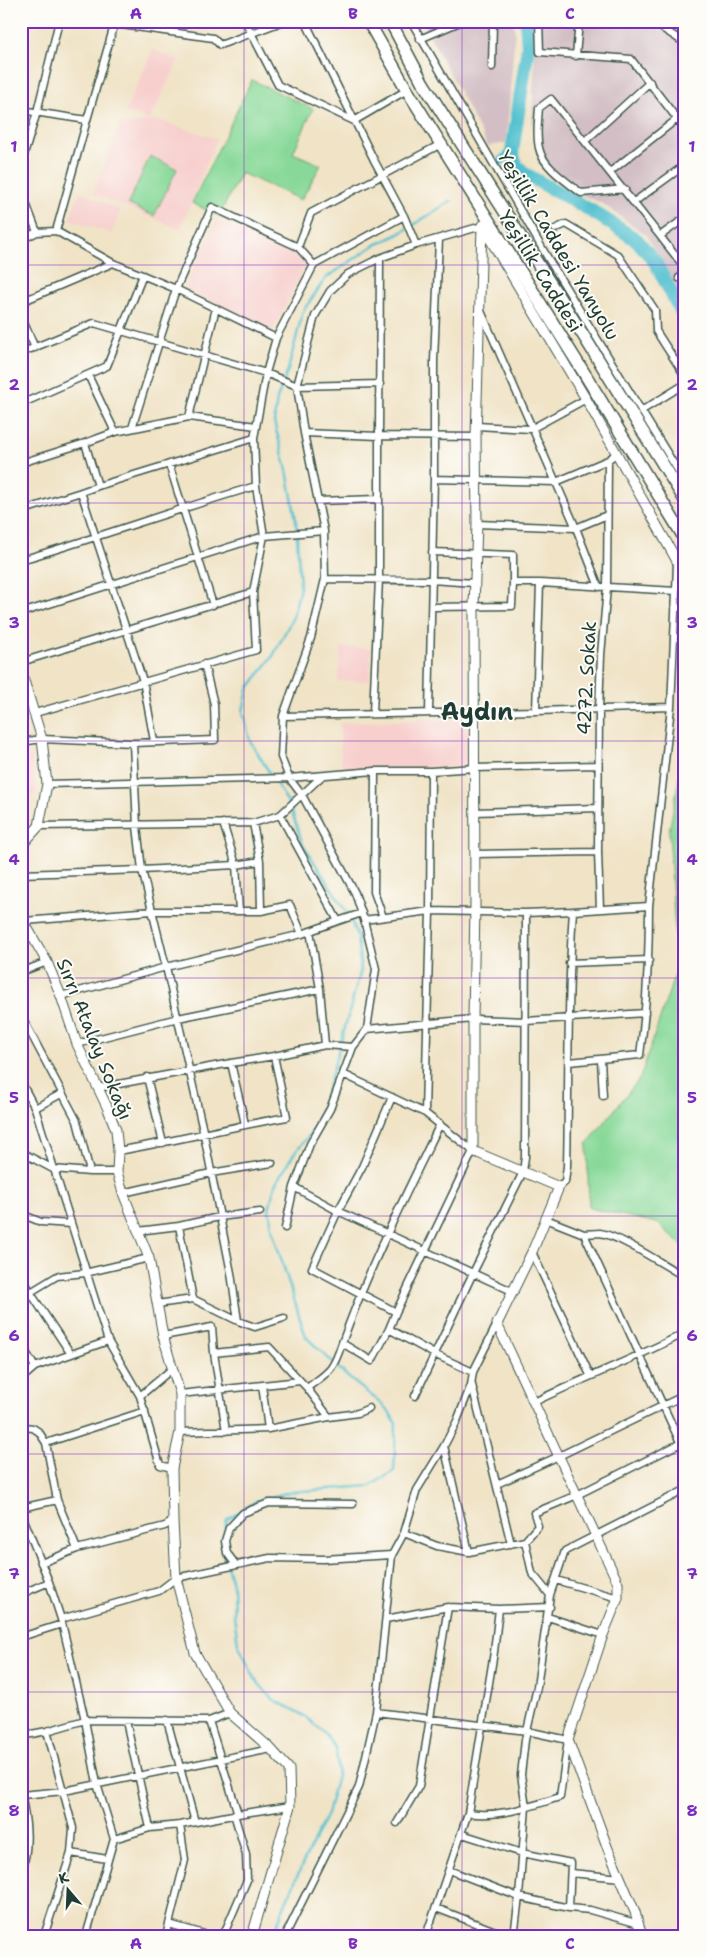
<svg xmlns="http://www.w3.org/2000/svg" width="706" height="1957" viewBox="0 0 706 1957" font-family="'Shantell Sans',sans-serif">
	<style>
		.built { fill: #f7d0ce }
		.industrial { fill: #d2bec4 }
		.green { fill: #88d999; stroke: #548b66 }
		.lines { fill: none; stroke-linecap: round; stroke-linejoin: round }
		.stream { stroke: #55c1d0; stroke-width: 2.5 }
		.canal { stroke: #55c1d0; stroke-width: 9 }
		.river { stroke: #55c1d0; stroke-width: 14 }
		.street-casing { stroke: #3e564a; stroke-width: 9 }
		.secondary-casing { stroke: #3e564a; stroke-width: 11 }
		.highway-casing { stroke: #3e564a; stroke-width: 14 }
		.street { stroke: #fff; stroke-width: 6 }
		.secondary { stroke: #fff; stroke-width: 9 }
		.highway { stroke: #fff; stroke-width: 11 }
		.grid { fill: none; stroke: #7b2cbf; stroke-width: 1; stroke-opacity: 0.55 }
		.labels { text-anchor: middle; stroke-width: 4; stroke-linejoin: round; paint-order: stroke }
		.street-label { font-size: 19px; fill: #1f3d34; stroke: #fdfcf7 }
		.district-label { font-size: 24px; font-weight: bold; fill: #1f3d34; stroke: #fdfcf7 }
		.neatline { fill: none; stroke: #7b2cbf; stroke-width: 2 }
		.grid-label { font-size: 16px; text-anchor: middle; font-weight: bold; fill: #7b2cbf }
	</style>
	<rect width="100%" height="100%" fill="#fdfcf7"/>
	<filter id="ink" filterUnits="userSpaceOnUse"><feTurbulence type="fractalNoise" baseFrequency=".02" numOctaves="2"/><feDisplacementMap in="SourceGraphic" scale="10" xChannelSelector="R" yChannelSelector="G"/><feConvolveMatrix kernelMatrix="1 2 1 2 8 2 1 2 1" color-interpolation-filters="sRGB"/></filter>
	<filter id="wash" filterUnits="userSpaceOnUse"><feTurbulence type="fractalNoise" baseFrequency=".0096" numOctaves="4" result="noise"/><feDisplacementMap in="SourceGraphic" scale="20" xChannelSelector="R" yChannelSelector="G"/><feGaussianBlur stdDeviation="1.12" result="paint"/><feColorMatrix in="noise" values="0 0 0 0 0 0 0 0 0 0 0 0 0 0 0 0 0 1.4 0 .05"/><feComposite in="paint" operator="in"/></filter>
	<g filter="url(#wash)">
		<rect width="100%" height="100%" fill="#f0e3c6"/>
		<!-- built -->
		<path class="built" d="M153,50L179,60L149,120L125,112Z
			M158,120L217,139L180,229L93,194L120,125Z
			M80,191L121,211L111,233L69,219Z
			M217,220L307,261L273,331L184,289Z
			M341,647L371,649L370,681H338Z
			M467,718L471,766L341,771L340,723Z
			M32,757L37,794L21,800V761Z"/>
		<!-- industrial -->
		<path class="industrial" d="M422,21H513L515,31L506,143L488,146Z
			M536,21H685V303L646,235L600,202L570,191L538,163L532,119Z"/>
		<!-- green -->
		<path class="green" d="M252,80L313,109L293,153L321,165L301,200L241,173L219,216L192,203Z
			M150,156L177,169L154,216L128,204Z
			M685,746V1248L657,1223L589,1208L587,1144L640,1078L677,968L669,831Z"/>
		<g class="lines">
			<!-- stream -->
			<path class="stream" d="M275,1936V1931L283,1909L303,1863L327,1814L338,1772L336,1749L324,1732L300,1713L272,1699L255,1679L238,1644L234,1615L233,1587L221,1545L227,1520L256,1501L289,1492L370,1486L394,1471L396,1424L390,1413L381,1403L349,1378L306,1337L273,1233L269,1209L275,1185L293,1155L315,1128L329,1084L361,970L357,937L350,917L303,845L290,806L250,741L243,711L248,689L273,656L293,617L300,587L296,520L287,470L274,422L277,399L288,370L303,311L326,278L373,246L399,234L451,201"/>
			<!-- canal -->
			<path class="canal" d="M498,163L512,152"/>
			<!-- river -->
			<path class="river" d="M526,21L528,47L512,152L516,165L525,174L590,210L637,240L655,262L685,319"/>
		</g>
	</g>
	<g filter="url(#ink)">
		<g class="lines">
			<defs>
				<path id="street" d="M245,21L278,85L354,121L407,90
					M305,21L374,160L404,216L416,245
					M411,21L549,260L685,482
					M539,21L540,52L631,59L685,129
					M651,21L685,43
					M115,24L213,38L220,45L284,21
					M420,39L462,21
					M576,56L579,21
					M492,67L493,21
					M21,110L87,120L115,22
					M585,141L650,82
					M21,165L37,112L59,21
					M610,172L677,119
					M625,189L581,193C566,181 543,167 539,148C536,135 538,121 539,108L551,99L660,236L685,218
					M21,190L37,232
					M634,202L685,165
					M555,229L566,224L618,255L655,310L656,331L685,376
					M56,231L87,120
					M660,236L685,268
					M21,240L37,232L56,231L113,263
					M380,258L379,436L476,437
					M314,265L298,247L311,213L441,144
					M679,278L685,273
					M21,302L113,263L176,289L276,338L266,373L254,438L256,486L264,536L253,592L256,650L35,713
					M481,311L576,528L599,587
					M21,316L35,348
					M276,338L314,265L404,216
					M21,353L94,323L266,373L297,386L380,384
					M88,375L115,432
					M21,404L107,366L143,275
					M641,411L685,384
					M189,417L216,308
					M477,426L531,429L586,399
					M132,428L176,289L212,207L298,247
					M304,433L379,436V579L373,713
					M85,443L115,432L189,417L256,426
					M21,463L85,443L98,486L81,492L143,681L154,741
					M169,464L213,605
					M434,479L556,482L608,460
					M98,486L254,438
					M318,501L378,499
					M21,511L81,492
					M477,524L576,528L607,515
					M432,552L513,555V583H540L536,711
					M21,560C100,537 177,509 256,486
					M325,579L431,580L474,583
					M540,583L676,591L671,707
					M676,591L677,561
					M432,607L512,606L513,583
					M675,608L685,607
					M21,613L264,536L324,531
					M21,662L253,592
					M429,713L434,479V361L439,239
					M283,716L311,638L325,579L324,531L304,433L297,386L315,316L330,291L348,274L380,258L416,245L482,226
					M21,742L42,739L133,743L215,740L214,704L204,664
					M133,743L137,826L142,870L166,967L204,1135L231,1273L238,1321L193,1299L157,1304
					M375,771L374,892L383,917
					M47,784L289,778L375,771H431
					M475,812L598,808
					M223,823L236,865L260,861
					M253,823L260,861L261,911
					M39,826L253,823L280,815
					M475,854L598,852
					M21,874L142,870L236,865L239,911H261L290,905L302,934
					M600,909L598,852L599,710L601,655L607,588L608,460L617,453
					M364,920L430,911L526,913
					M24,921L152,911H239
					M338,921L362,913
					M310,931L320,989
					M569,963L649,960
					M21,972L47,962
					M61,996L166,967L302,934L338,921L280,815L322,776
					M21,1015L77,1121L90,1172
					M367,1029L473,1019L526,1021L645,1013
					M77,1044L178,1018L320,989L325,1045
					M601,1060L603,1096
					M569,1062L640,1055C647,1005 649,956 649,906
					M343,1074L425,1113L473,1151L396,1312
					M147,1077L163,1143
					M21,1082L35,1108L108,1341L35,1367L21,1379
					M97,1088L231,1063
					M392,1097L362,1167L338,1211L312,1268L396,1312L389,1329L436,1355L473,1372
					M35,1108L61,1094
					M425,1113L430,911L431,771L475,768L598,765
					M245,1124L231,1063L274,1056
					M118,1151C175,1141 230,1127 287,1117L274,1056L325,1045L353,1047
					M21,1152L53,1169L90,1172H117
					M123,1193L211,1173L272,1163
					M21,1214L41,1222L71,1224
					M546,1219L584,1234L685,1453
					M285,1228L294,1187
					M138,1231L179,1226
					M584,1234C589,1234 595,1233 600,1233C621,1236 665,1266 685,1277
					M532,1252L590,1375
					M21,1273L30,1292L71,1354
					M514,1292L338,1211L294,1187L310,1144L330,1109L353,1047L367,1029L376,969L364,920L355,893L302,795L289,778L281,757L283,716L536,711L671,707L649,906L573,911C567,996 569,1081 567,1166L565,1182L559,1187
					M21,1298L57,1276L85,1273L149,1258
					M193,1299L179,1226L219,1217L260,1212
					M238,1321L255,1327L284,1318
					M389,1329L372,1361L342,1343C369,1267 405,1196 440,1124
					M163,1336L212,1327L214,1353L269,1347L307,1388L329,1417L268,1429L180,1432
					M108,1341L140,1396L160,1465L172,1468
					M21,1344L35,1367
					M214,1353L226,1431
					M262,1385L268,1429
					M472,1385L511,1544
					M307,1388C330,1371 333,1371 342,1343
					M180,1394L300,1381
					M140,1396L173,1368
					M415,1396L473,1273L523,1172L525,1157L526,913L573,911
					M534,1402C584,1378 636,1358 685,1333
					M329,1417L358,1413L369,1408
					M24,1427L33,1428L39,1432L46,1443L57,1500L77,1549
					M46,1443L145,1411
					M444,1446L469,1552
					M497,1484L559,1456L685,1395
					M21,1508L57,1500
					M21,1512L49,1582L61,1619L85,1720L97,1784L114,1839L86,1936
					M404,1533L437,1546L469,1552L525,1541
					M41,1563L77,1549L165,1526L173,1521
					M236,1565L227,1553L225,1541L229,1528L243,1513L269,1503L353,1504
					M556,1580L618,1598
					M21,1594L49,1582
					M550,1595L532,1573L525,1541L538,1526L534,1513L577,1495L685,1441
					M548,1617L603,1635
					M61,1619L159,1591L176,1578L270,1558L323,1559L392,1555
					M386,1619L448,1607L499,1609
					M21,1637L62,1624
					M376,1712L527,1731L568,1740L560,1797C531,1806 499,1818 468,1813L426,1936
					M167,1720L195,1822
					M21,1721L26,1735
					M126,1721L150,1828
					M209,1721L238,1814
					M47,1731L85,1720L209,1721L230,1713
					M21,1739L26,1735L47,1731L73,1828L71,1853L44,1936
					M21,1794C27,1822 30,1847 21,1874
					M21,1795L64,1791L271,1749
					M468,1813L494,1652L499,1609L550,1607
					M397,1823L419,1786L448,1607
					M462,1834L522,1853L571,1863L569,1908
					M114,1839L150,1828L180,1825L238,1814L290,1806
					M71,1853L107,1859
					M449,1870L519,1897L569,1908L590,1910L639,1924
					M571,1873L621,1878
					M436,1908L508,1936
					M169,1924L211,1936
					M166,1936L185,1860L180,1825
					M223,1936L247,1880L246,1854L234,1814
					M285,1936L359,1787L376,1712L392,1555L404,1533L417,1490L444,1446L457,1421L471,1385L473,1372L497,1324
					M514,1936L519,1897L526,1807L521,1775L525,1740L537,1687L550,1595L565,1551L685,1490"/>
				<path id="secondary" d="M489,221L482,226L476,437L477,524L474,606L475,904L473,1019V1151L559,1187L532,1252L497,1324L618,1583V1598L603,1635L568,1740L608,1849L635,1912L642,1936
					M482,226L586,399L677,561L685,555
					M21,671L42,739L47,784L39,826L21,846
					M21,917L47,962L61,996L77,1044L108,1109L116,1130L118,1151L117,1172L123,1193L149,1258L163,1336L180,1394V1432L172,1468L173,1521L176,1578L195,1653L230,1713L271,1749L289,1769L290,1806L252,1936"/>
				<path id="highway" d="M368,21L407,90L586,376L685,539
					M390,21L423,83L585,338L685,500"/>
			</defs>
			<!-- street casing -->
			<use href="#street" class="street-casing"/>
			<!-- secondary casing -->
			<use href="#secondary" class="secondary-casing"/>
			<!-- highway casing -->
			<use href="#highway" class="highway-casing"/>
			<!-- street -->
			<use href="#street" class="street"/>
			<!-- secondary -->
			<use href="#secondary" class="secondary"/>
			<!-- highway -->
			<use href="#highway" class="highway"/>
		</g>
	</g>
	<!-- grid -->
	<path class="grid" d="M244,21V1936M462,21V1936M21,265H685M21,503H685M21,741H685M21,978H685M21,1216H685M21,1454H685M21,1692H685"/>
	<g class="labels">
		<!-- street labels -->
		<g class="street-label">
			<text transform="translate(559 245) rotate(59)" y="7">Yeşillik Caddesi Yanyolu</text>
			<text transform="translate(541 271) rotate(58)" y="7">Yeşillik Caddesi</text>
			<text transform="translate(586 678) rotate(-87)" y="7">4272. Sokak</text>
			<text transform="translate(95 1039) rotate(68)" y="7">Sırrı Atalay Sokağı</text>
		</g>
		<!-- district labels -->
		<g class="district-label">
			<text x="477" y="720">Aydın</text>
		</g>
	</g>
	<!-- margin -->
	<rect width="706" height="1957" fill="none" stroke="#fdfcf7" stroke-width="55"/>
	<!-- north arrow -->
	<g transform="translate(68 1890) rotate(341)" stroke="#fdfcf7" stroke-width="4" paint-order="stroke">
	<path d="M0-4L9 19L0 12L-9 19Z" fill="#1f3d34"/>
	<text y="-8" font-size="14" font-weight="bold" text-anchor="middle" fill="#1f3d34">K</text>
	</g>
	<rect x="28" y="28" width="650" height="1902" class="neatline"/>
	<g class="grid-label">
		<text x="136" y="19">A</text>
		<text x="353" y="19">B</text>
		<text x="570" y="19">C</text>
		<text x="14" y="152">1</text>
		<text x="692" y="152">1</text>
		<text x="14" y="390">2</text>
		<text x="692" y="390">2</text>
		<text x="14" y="628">3</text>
		<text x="692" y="628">3</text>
		<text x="14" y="865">4</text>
		<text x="692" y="865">4</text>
		<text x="14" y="1103">5</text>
		<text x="692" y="1103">5</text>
		<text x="14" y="1341">6</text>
		<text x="692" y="1341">6</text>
		<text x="14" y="1579">7</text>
		<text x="692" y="1579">7</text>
		<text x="14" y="1816">8</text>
		<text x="692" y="1816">8</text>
		<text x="136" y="1949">A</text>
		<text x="353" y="1949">B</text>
		<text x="570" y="1949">C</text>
	</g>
</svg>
